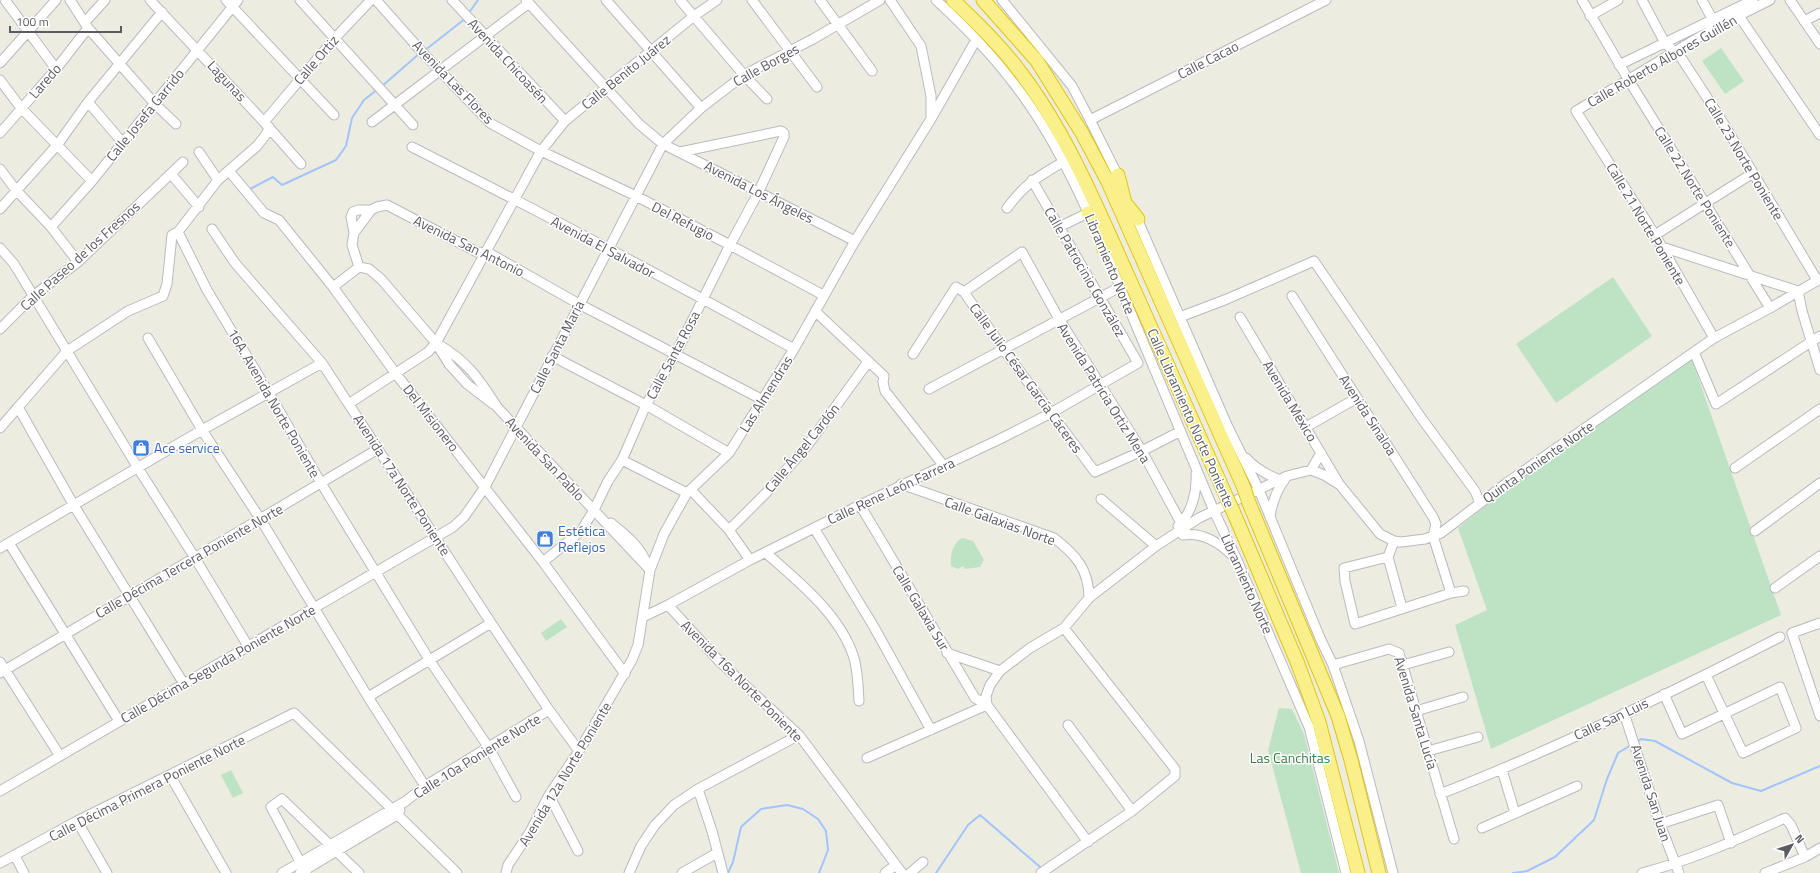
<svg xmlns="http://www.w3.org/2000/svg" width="1820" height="873" viewBox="0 0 1820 873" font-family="'Titillium Web',sans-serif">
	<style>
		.green { fill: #bee3c4 }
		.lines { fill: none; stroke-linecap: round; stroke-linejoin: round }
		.stream { stroke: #a1c5fc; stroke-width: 2 }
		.minor-casing { stroke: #b9bac0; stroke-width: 11 }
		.highway-casing { stroke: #e6c507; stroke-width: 15 }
		.minor { stroke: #fff; stroke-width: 9 }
		.highway { stroke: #f9f08b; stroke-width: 13 }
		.highway-bridge-casing { stroke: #e6c507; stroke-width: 15; stroke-linecap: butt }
		.highway-bridge { stroke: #f9f08b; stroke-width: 13 }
		.labels { text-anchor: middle; stroke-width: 3; stroke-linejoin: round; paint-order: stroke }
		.street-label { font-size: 14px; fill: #5a5c62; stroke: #fff }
		.shop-label { font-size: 14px; fill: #366cbe; stroke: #fff; text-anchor: start }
		.park-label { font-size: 14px; fill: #378347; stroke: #fff }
	</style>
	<rect width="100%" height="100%" fill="#ecece1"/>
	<!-- green -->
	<path class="green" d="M1721,48L1744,81L1725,94L1702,61Z
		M1613,277L1652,336L1556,403L1516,344Z
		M1691,357L1781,615L1491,749L1455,625L1487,610L1458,528L1513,484Z
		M962,538L973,541L984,560L980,567L965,569L963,566L958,569L951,566C950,556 952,544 962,538Z
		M561,619L567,627L546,641L541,633Z
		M1279,708L1292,709L1304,734L1339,873H1301L1268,750Z
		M231,770L243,793L233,798L221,775Z"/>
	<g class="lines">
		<!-- stream -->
		<path class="stream" d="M468,14L478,0
			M424,51L466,18
			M381,87L420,53
			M250,189L273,177L282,185L336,160L346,146L352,118L364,100L378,89
			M1637,742L1641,739L1655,741L1732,783L1761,791L1820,766
			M728,873L733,862L741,827L761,809L787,805L803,809L818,819L826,831L828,850L819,873
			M936,873L968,825L980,815L1040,867V870
			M1513,873L1527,871L1555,857L1594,820L1607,779L1618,753L1631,745"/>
		<defs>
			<path id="minor" d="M5,0L56,69
				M70,0L88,28L155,104L176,124
				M150,0L264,122L301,164
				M226,0L334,115
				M300,0L413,125
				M376,0L422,52L490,123L541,151L636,196L730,245L823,295
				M452,0L565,121
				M526,0L639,124L663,144L855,241
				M606,0L701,108
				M680,0L744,75L767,99
				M752,0L817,87
				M820,0L872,71
				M890,0L921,46L931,96V118
				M936,0C963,25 989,51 1011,80C1044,121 1069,170 1090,217
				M1002,0L1072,86L1090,120L1120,180
				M1582,0L1628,79L1770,308
				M1642,0L1665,43L1682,59L1719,116L1817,280
				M1702,0L1715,24
				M1790,0L1820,44
				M1590,16L1618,0
				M1739,16L1820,135
				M1804,21L1820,13
				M85,22L105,0
				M0,63L56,0
				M1619,65L1753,0
				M0,80L21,108L92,181
				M88,102L123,143
				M1090,120L1326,0
				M264,122L335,38L371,0
				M372,122L529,3
				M0,133L56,69L88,28
				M412,147C540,212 668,279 794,349
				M199,152L218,180
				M0,169L16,190L51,227L78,262
				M229,171L264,213L279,220L333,287L396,374L543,562L625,674
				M171,174L199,207
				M1007,208C1026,183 1036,178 1063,162
				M0,209L58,144L88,102L162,12
				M1135,214L1227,425L1259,490L1320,638L1333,665L1359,741L1393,873
				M51,227L92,181L238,0
				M1059,227L1088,213
				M212,229L235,263L322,363L491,623L549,710L579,751
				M178,232L207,290L269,393L321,483L430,661L489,748L516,797
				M354,233L351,217L353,212L358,210H371
				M1655,235L1753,173
				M1102,244L1214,511L1237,560L1309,727L1346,873
				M1662,247L1798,291L1802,311L1820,370
				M0,248L14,264L138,468L195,558L248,646
				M359,267L352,245L354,233L371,210L377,207L387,205L477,252L489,253L579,304L763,400
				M359,267L369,269L381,279L436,343L449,364L467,384L493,404
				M333,287L359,267
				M964,292L1022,252L1059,319L1142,451L1187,534
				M1292,296L1433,517L1436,524L1433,536L1451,593
				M815,311L884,376L883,382L885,391L944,466
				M1180,317L1227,299L1314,261L1422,419L1475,491L1480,503
				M1240,317L1338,482
				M0,329L33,296L78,262L183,162
				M148,338L202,430L261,520L368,697L425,786
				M1714,338L1655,235L1576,111L1716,27L1770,0
				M436,343C467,361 478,377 497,407L650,570
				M1694,352L1716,404L1820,336
				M913,354L956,287L964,292L1004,350L1095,472L1142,451L1175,434
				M552,356L646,405L729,453
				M929,389L1120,287
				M350,403L428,352L436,343L541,151L565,121L694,16L717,0
				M18,407L73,504L184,684
				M1306,427L1357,398
				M0,428L67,351L128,311L163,296L167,284L172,235L178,232L218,180L257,146L267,133L269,127
				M1246,458C1256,469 1267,475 1280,480
				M622,460L687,493
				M1735,468L1820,409
				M1311,470L1321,453
				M901,484L1054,538C1075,554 1089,569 1089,598
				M691,490L729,530L750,560
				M1101,499L1156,546
				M860,505L975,698L987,705L1088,842
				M1270,517C1272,502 1276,491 1285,479
				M611,523C627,536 640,546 648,566
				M1178,526C1192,513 1197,492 1196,474
				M814,528L874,627L931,730
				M729,530L767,492L807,446L868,362
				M1755,531L1820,483
				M1183,535C1202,532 1220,543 1233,556
				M1394,541L1388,557L1402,608
				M9,543L119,721
				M0,548L202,430L322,363
				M766,553C798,581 839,614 853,655C858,669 858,686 859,701
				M1388,557L1344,568L1345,581L1355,624L1451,593L1464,591
				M543,562L581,531L594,510L608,481L622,460L646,405L676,353L730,245L758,193L784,137V133L781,131L680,152
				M1775,588L1820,556
				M668,605L719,661L799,735L902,873
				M643,617L668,605L750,560L860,505L1000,439L1051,413L1138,363L1032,180
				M1820,623L1792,633L1820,716
				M947,653L1000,671
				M0,662L60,756
				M1333,665L1389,649L1399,653L1454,839
				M1403,665L1449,652
				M0,673L378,449
				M1664,694L1682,734L1780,687L1796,728L1743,753L1706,675
				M368,697L491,623
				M987,705L986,696L990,685L1000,671L1030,648L1064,628L1089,598L1156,546L1199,518L1287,476L1311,470L1324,475L1340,485L1380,534L1394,541L1401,542L1425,539L1441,533L1508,482L1714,338L1770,308L1820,279
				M1416,711L1463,697
				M1624,713L1660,824L1679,873
				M1068,725L1132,811
				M1428,751L1478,737
				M867,758L987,705
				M1502,770L1515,813
				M170,775L226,873
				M698,789L712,831L723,873
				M0,791L453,527L464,517L485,487L663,144L701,108L744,75L813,39L880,0
				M1440,794C1556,749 1669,694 1780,637
				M549,795L578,851
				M77,821L107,873
				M1660,824L1718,805L1731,843
				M1482,828L1577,786
				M15,856L24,873
				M0,863L77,821L294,713L457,873
				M282,873L406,801L425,786L549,710
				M300,873L397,815L400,810
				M306,873L271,807L282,799L359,873
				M506,873L508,865L530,832L549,795L579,751L632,660L638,645L650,570L664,534L675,514L687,493L729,453L794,349L855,241L931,119L976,40
				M629,873L641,846L655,825L674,805L698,789L799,735
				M682,873L717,853
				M885,873L896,865
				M910,873L923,862
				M1041,873L1132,811L1175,776V769L1064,628
				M1642,873C1692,860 1739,839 1785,818L1791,825L1805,857
				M1765,873L1805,857L1820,848"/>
			<path id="highway" d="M953,0C977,23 1001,46 1021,73C1066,132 1098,209 1128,276C1161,350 1194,424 1227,498
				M983,0L1037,61L1082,133L1108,182L1244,488
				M1118,175L1126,207
				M1122,199L1138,219
				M1088,213L1103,230
				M1098,222L1104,249
				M1249,503L1338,716L1351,760L1379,873
				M1233,511L1298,664L1319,722L1358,873"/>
		</defs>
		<!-- minor casing -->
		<use href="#minor" class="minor-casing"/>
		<!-- highway casing -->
		<use href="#highway" class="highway-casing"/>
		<!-- minor -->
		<use href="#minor" class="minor"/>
		<!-- highway -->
		<use href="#highway" class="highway"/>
		<defs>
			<path id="highway-bridge" d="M1244,488L1249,503
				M1227,498L1233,511"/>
		</defs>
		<!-- highway-bridge casing -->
		<use href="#highway-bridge" class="highway-bridge-casing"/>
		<!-- highway-bridge -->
		<use href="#highway-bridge" class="highway-bridge"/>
	</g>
	<!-- icons -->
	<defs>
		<symbol id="shop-square" viewBox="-11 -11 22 22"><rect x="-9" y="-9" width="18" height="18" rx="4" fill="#3f7fe0" stroke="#fff"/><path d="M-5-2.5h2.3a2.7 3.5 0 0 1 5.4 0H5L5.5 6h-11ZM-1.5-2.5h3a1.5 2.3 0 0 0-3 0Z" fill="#fff"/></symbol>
	</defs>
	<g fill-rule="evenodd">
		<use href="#shop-square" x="131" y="438" width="20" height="20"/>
		<use href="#shop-square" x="535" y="529" width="20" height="20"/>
	</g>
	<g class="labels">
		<!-- street labels -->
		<g class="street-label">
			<text transform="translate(316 60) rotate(-49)" y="5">Calle Ortiz</text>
			<text transform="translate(1208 60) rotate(-27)" y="5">Calle Cacao</text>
			<text transform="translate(508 61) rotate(47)" y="5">Avenida Chicoasén</text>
			<text transform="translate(1662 61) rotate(-30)" y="5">Calle Roberto Albores Guillén</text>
			<text transform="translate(766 65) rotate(-29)" y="5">Calle Borges</text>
			<text transform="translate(626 72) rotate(-39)" y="5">Calle Benito Juárez</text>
			<text transform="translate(45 81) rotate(-49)" y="5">Laredo</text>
			<text transform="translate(227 81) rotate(47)" y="5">Lagunas</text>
			<text transform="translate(453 82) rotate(46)" y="5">Avenida Las Flores</text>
			<text transform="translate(145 115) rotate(-51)" y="5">Calle Josefa Garrido</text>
			<text transform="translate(1744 159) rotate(59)" y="5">Calle 23 Norte Poniente</text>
			<text transform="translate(1695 187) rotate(58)" y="5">Calle 22 Norte Poniente</text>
			<text transform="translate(759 192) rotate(27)" y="5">Avenida Los Ángeles</text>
			<text transform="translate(683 221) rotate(27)" y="5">Del Refugio</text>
			<text transform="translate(1646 224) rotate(59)" y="5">Calle 21 Norte Poniente</text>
			<text transform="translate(469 246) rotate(26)" y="5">Avenida San Antonio</text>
			<text transform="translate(603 247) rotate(28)" y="5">Avenida El Salvador</text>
			<text transform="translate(80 256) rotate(-42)" y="5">Calle Paseo de los Fresnos</text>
			<text transform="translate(1110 264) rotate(67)" y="5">Libramiento Norte</text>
			<text transform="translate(1085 272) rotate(60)" y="5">Calle Patrocinio González</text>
			<text transform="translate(557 347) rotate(-63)" y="5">Calle Santa María</text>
			<text transform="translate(673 355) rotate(-62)" y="5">Calle Santa Rosa</text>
			<text transform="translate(1026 378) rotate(54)" y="5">Calle Julio César García Cáceres</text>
			<text transform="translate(1104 393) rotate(58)" y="5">Avenida Patricia Ortiz Mena</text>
			<text transform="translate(766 394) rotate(-58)" y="5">Las Almendras</text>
			<text transform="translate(1290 401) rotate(59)" y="5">Avenida México</text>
			<text transform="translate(274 403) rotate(60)" y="5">16A. Avenida Norte Poniente</text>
			<text transform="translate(1368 415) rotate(57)" y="5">Avenida Sinaloa</text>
			<text transform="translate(431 418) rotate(52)" y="5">Del Misionero</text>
			<text transform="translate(1191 418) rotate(66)" y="5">Calle Libramiento Norte Poniente</text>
			<text transform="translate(802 448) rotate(-51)" y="5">Calle Ángel Cardón</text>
			<text transform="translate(545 459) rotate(47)" y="5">Avenida San Pablo</text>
			<text transform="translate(1538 462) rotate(-35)" y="5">Quinta Poniente Norte</text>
			<text transform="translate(402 485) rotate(57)" y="5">Avenida 17a Norte Poniente</text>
			<text transform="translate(891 491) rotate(-25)" y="5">Calle Rene León Farrera</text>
			<text transform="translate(1000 521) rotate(20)" y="5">Calle Galaxias Norte</text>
			<text transform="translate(189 561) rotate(-30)" y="5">Calle Décima Tercera Poniente Norte</text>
			<text transform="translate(1247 584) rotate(66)" y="5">Libramiento Norte</text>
			<text transform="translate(921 608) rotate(59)" y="5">Calle Galaxia Sur</text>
			<text transform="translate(218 664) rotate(-30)" y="5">Calle Décima Segunda Poniente Norte</text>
			<text transform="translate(742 681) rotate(45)" y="5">Avenida 16a Norte Poniente</text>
			<text transform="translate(1416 713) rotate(73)" y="5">Avenida Santa Lucía</text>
			<text transform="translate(1611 719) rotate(-25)" y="5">Calle San Luis</text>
			<text transform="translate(477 756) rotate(-32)" y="5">Calle 10a Poniente Norte</text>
			<text transform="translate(565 774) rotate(-59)" y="5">Avenida 12a Norte Poniente</text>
			<text transform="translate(147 788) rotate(-27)" y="5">Calle Décima Primera Poniente Norte</text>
			<text transform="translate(1651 793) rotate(72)" y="5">Avenida San Juan</text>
		</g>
		<!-- shop labels -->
		<g class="shop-label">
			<text x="154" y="453">Ace service</text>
			<text x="558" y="536">Estética<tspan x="558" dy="16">Reflejos</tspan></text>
		</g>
		<!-- park labels -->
		<g class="park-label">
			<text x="1290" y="763">Las Canchitas</text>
		</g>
	</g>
	<!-- north arrow -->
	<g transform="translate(1792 845) rotate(51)" stroke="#ffffff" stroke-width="3" paint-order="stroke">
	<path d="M0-3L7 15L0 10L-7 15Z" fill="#5a5c62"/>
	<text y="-6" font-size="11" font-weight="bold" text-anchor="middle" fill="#5a5c62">N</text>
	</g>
	<!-- scale -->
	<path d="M10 26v6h111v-6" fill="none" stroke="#5a5c62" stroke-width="2"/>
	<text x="16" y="26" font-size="12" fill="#5a5c62" stroke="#ffffff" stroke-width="3" paint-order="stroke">100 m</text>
</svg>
